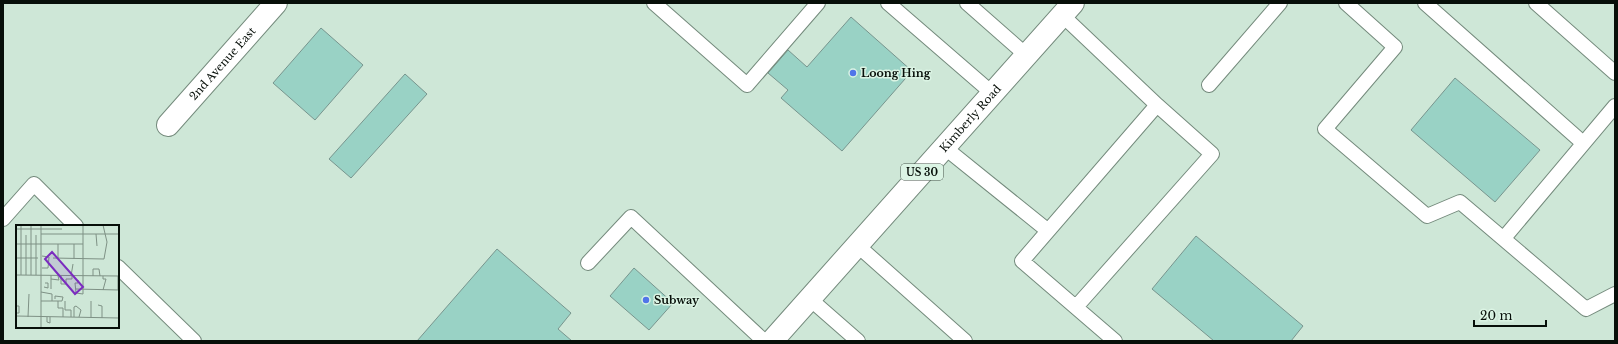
<svg xmlns="http://www.w3.org/2000/svg" width="1618" height="344" viewBox="0 0 1618 344" font-family="'Libre Baskerville',serif">
	<style>
		.building { fill: #99d2c5; stroke: #78958e }
		.lines { fill: none; stroke-linecap: round; stroke-linejoin: round }
		.service-casing { stroke: #748a7c; stroke-width: 16 }
		.minor-casing { stroke: #748a7c; stroke-width: 24 }
		.primary-casing { stroke: #748a7c; stroke-width: 24 }
		.service { stroke: #fff; stroke-width: 14 }
		.minor { stroke: #fff; stroke-width: 22 }
		.primary { stroke: #fff; stroke-width: 22 }
		.poi-dot { fill: #5075e9; stroke: #dbf4e4; stroke-width: 1.5 }
		.labels { text-anchor: middle; stroke-width: 3; stroke-linejoin: round; paint-order: stroke }
		.shield { fill: #dbf4e4; stroke: #47544b; stroke-width: 1 }
		.shield-label { font-size: 10px; font-weight: bold; fill: #070f09 }
		.street-label { font-size: 11px; fill: #070f09; stroke: #dbf4e4 }
		.poi-label { font-size: 11px; font-weight: bold; fill: #070f09; stroke: #dbf4e4; text-anchor: start }
		.inset-road { fill: none; stroke: #7e9185; stroke-width: 1 }
		.view { fill: #7b2cbf; fill-opacity: 0.15; stroke: #7b2cbf; stroke-width: 2 }
		.inset-edge { fill: none; stroke: #070f09; stroke-width: 2 }
	</style>
	<rect width="100%" height="100%" fill="#cee7d7"/>
	<!-- building -->
	<path class="building" d="M851,17L912,71L842,151L781,98L788,90L768,73L788,50L807,67Z
		M321,28L363,65L315,120L273,83Z
		M405,74L427,94L351,178L329,159Z
		M1455,78L1540,150L1495,202L1411,130Z
		M1196,236L1303,326L1291,341H1214L1152,289Z
		M497,249L571,313L558,329L572,341H417Z
		M634,268L673,303L649,330L610,296Z"/>
	<g class="lines">
		<defs>
			<path id="service" d="M654,3L747,85L818,3
				M888,3L992,93
				M967,3L1026,55
				M1346,3L1395,47L1325,129L1427,216L1460,202L1586,309L1615,294
				M1425,3L1583,143
				M1536,3L1615,73
				M1062,15L1157,105L1022,261L1115,341
				M1209,85L1280,3
				M944,147L1047,230
				M3,219L34,184L76,226
				M1504,238L1615,106
				M857,245L965,341
				M588,263L631,217L764,341
				M118,267L194,341
				M810,299L858,341
				M1076,307L1212,154L1157,105"/>
			<g id="minor">
				<path id="s1" d="M168,125L276,3"/>
			</g>
			<g id="primary">
				<path id="s2" d="M772,341L1073,3"/>
			</g>
		</defs>
		<!-- service casing -->
		<use href="#service" class="service-casing"/>
		<!-- minor casing -->
		<use href="#minor" class="minor-casing"/>
		<!-- primary casing -->
		<use href="#primary" class="primary-casing"/>
		<!-- service -->
		<use href="#service" class="service"/>
		<!-- minor -->
		<use href="#minor" class="minor"/>
		<!-- primary -->
		<use href="#primary" class="primary"/>
	</g>
	<!-- markers -->
	<g class="poi-dot">
		<circle cx="853" cy="73" r="4"/>
		<circle cx="646" cy="300" r="4"/>
	</g>
	<g class="labels">
		<!-- shield labels -->
		<rect class="shield" x="901" y="164" width="42" height="16" rx="3"/>
		<g class="shield-label">
			<text x="922" y="176">US 30</text>
		</g>
		<!-- street labels -->
		<g class="street-label">
			<text dy="4" stroke="none"><textPath href="#s1" startOffset="82">2nd Avenue East</textPath></text>
			<text dy="4" stroke="none"><textPath href="#s2" startOffset="298">Kimberly Road</textPath></text>
		</g>
		<!-- poi labels -->
		<g class="poi-label">
			<text x="861" y="77">Loong Hing</text>
			<text x="654" y="304">Subway</text>
		</g>
	</g>
	<!-- overview -->
	<g transform="translate(16 225)">
		<rect width="103" height="103" fill="#cee7d7"/>
		<path class="inset-road" d="M15,0V50M0,4H46M25,9H103M80,9L81,21M10,10V50M20,10V50M0,19H67M42,19V33M58,19V34M26,31L33,32L32,43H26M0,33H22M37,33L88,34L91,17L87,0M0,50L103,51M5,50V0M35,50V64M45,51V59H50V54H56V51M55,51L57,39M77,51V44H83L84,51M35,54L43,55L42,51M62,55V58H59L60,68L67,69V0M28,62L32,63V58H29M60,64L103,65M87,65L90,54H87V51M102,65V51M25,67L36,69V76M25,76H46L47,72L39,71V74M42,76V83H47V92M49,76V85H55V92M82,80L86,81V93M0,81H3V88H0M0,91L103,93M12,92L13,69M31,92V97L34,98V92M58,92V82L60,81L65,85L63,92M75,93V76M25,103V0"/>
		<path class="view" d="M36,27L67,62L59,69L29,34Z"/>
		<rect width="103" height="103" class="inset-edge"/>
	</g>
	<!-- border -->
	<rect width="1618" height="344" fill="none" stroke="#070f09" stroke-width="8"/>
	<!-- scale -->
	<path d="M1474 320v6h72v-6" fill="none" stroke="#070f09" stroke-width="2"/>
	<text x="1480" y="320" font-size="12" fill="#070f09" stroke="#dbf4e4" stroke-width="3" paint-order="stroke">20 m</text>
</svg>
